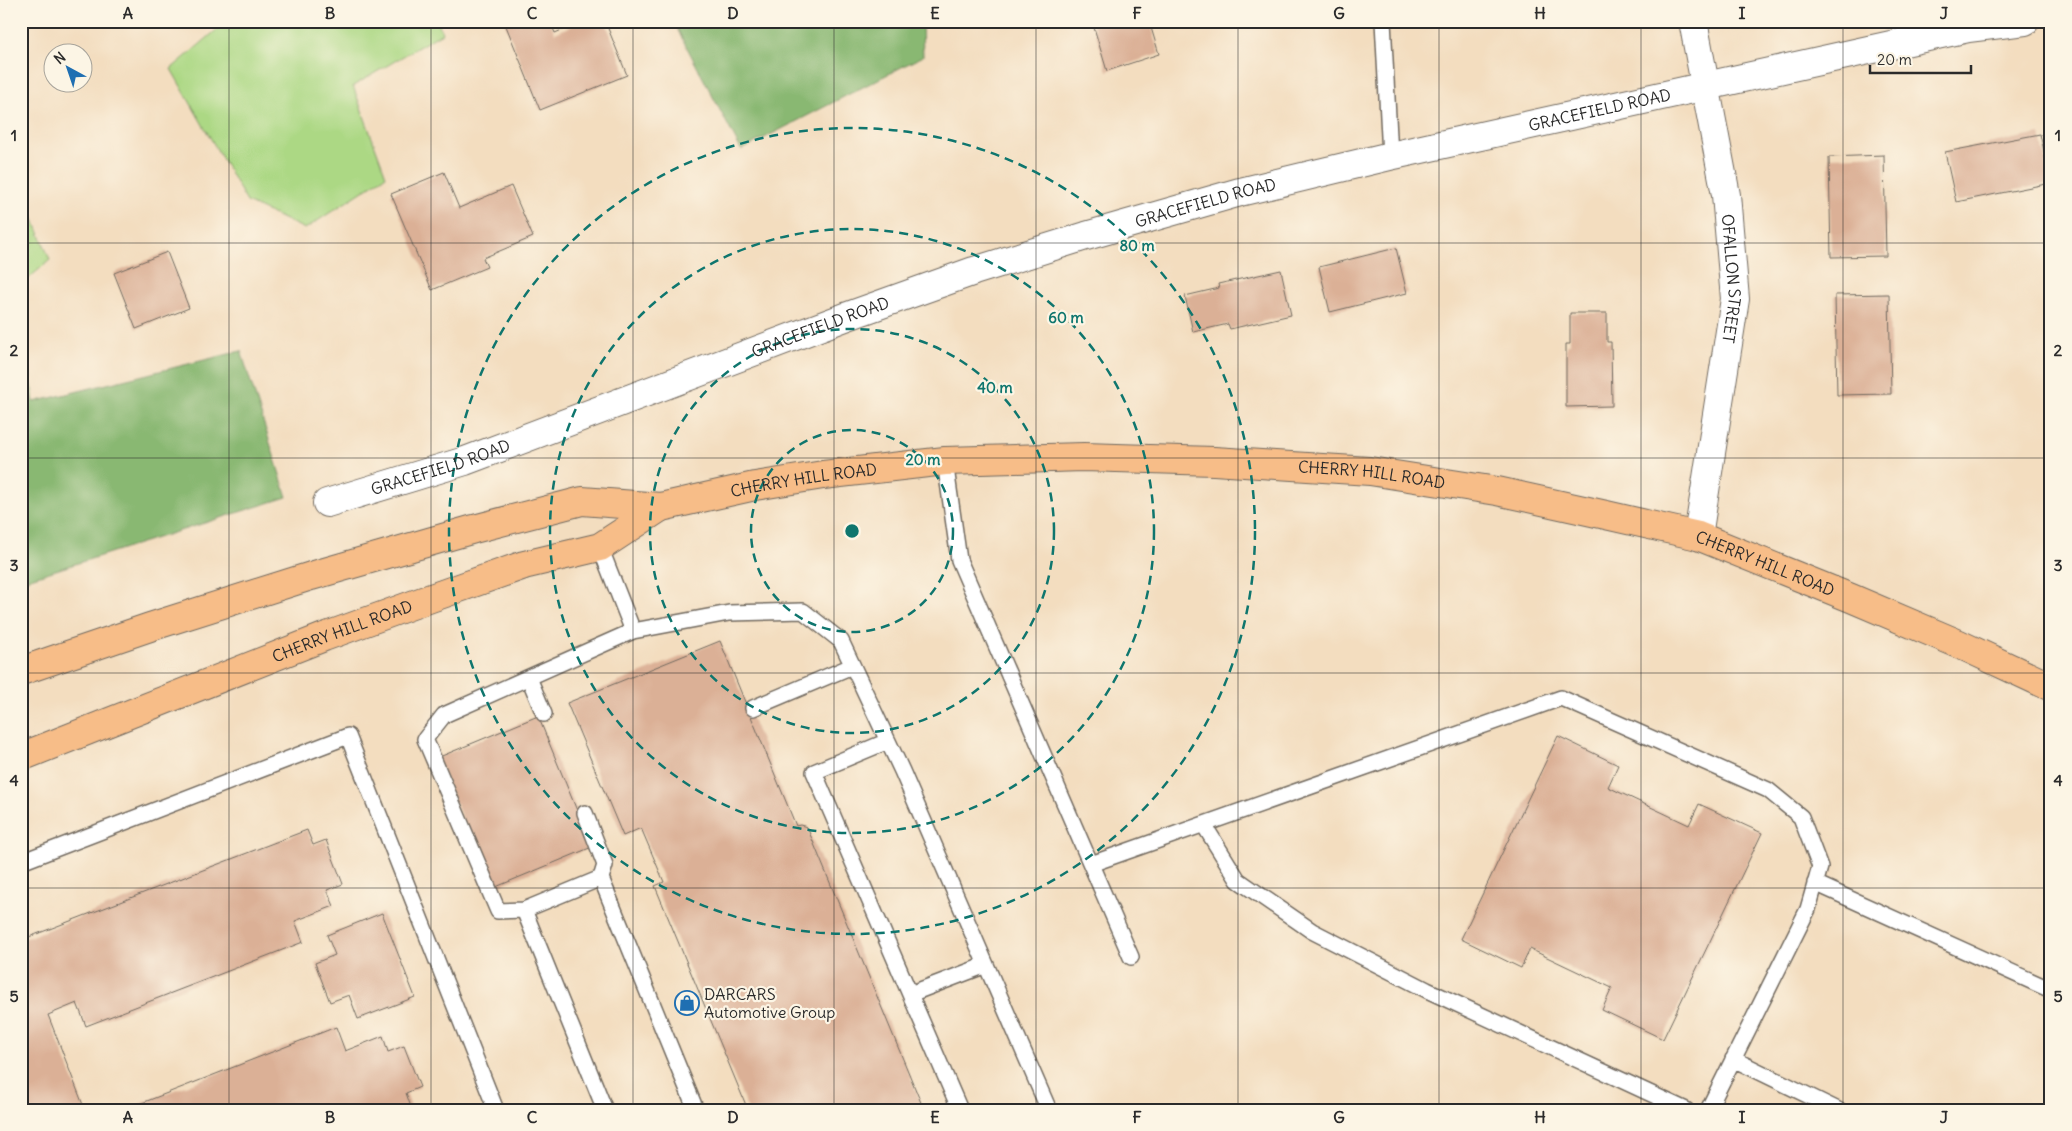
<svg xmlns="http://www.w3.org/2000/svg" width="2072" height="1131" viewBox="0 0 2072 1131" font-family="Delius,sans-serif">
	<style>
		.green { fill: #acd884; stroke: #6c8258 }
		.forest { fill: #89b872; stroke: #5a724e }
		.building { fill: #dbb096 }
		.lines { fill: none; stroke-linecap: round; stroke-linejoin: round }
		.service-casing { stroke: #71695f; stroke-width: 18 }
		.minor-casing { stroke: #71695f; stroke-width: 30 }
		.primary-casing { stroke: #71695f; stroke-width: 30 }
		.service { stroke: #fff; stroke-width: 15 }
		.minor { stroke: #fff; stroke-width: 28 }
		.primary { stroke: #f7bd88; stroke-width: 28 }
		.grid { fill: none; stroke: #2b2b2b; stroke-width: 1; stroke-opacity: 0.55 }
		.ring { fill: none; stroke: #0f766e; stroke-width: 2.5; stroke-dasharray: 9 6 }
		.labels { text-anchor: middle; stroke-width: 4.5; stroke-linejoin: round; paint-order: stroke }
		.street-label { font-size: 16px; fill: #2b2b2b; stroke: #fcf5e5 }
		.poi-label { font-size: 16px; fill: #2b2b2b; stroke: #fcf5e5; text-anchor: start }
		.centre { fill: #0f766e; stroke: #fcf5e5; stroke-width: 2.5 }
		.ring-label { font-size: 15px; text-anchor: middle; font-weight: bold; fill: #0f766e; stroke: #fcf5e5; stroke-width: 4.5; stroke-linejoin: round; paint-order: stroke }
		.neatline { fill: none; stroke: #2b2b2b; stroke-width: 2 }
		.grid-label { font-size: 16px; text-anchor: middle; font-weight: bold; fill: #2b2b2b }
	</style>
	<rect width="100%" height="100%" fill="#fcf5e5"/>
	<filter id="ink" filterUnits="userSpaceOnUse"><feTurbulence type="fractalNoise" baseFrequency=".02" numOctaves="2"/><feDisplacementMap in="SourceGraphic" scale="10" xChannelSelector="R" yChannelSelector="G"/><feConvolveMatrix kernelMatrix="1 2 1 2 8 2 1 2 1" color-interpolation-filters="sRGB"/></filter>
	<filter id="wash" filterUnits="userSpaceOnUse"><feTurbulence type="fractalNoise" baseFrequency=".0096" numOctaves="4" result="noise"/><feDisplacementMap in="SourceGraphic" scale="20" xChannelSelector="R" yChannelSelector="G"/><feGaussianBlur stdDeviation="1.12" result="paint"/><feColorMatrix in="noise" values="0 0 0 0 0 0 0 0 0 0 0 0 0 0 0 0 0 1.4 0 .05"/><feComposite in="paint" operator="in"/></filter>
	<g filter="url(#wash)">
		<rect width="100%" height="100%" fill="#f3ddbf"/>
		<!-- green -->
		<path class="green" d="M227,21H438L442,33L353,86L386,176L305,229L247,202L171,69Z
			M21,187L50,260L21,285Z
			M21,301L34,402L21,383Z"/>
		<!-- forest -->
		<path class="forest" d="M673,21H922L923,56L741,150Z
			M241,351L287,497L21,581V383L34,402Z"/>
		<g id="blocks">
			<!-- building -->
			<path class="building" d="M504,21H550L555,33L583,21H605L627,75L540,110Z
				M1092,21H1149L1159,54L1107,71Z
				M2040,134L2051,183L1956,202L1945,152Z
				M1884,155L1886,256L1831,257L1829,157Z
				M444,172L459,208L511,186L533,237L483,258L487,267L432,290L391,194Z
				M1396,248L1407,293L1330,312L1319,267Z
				M167,252L189,308L136,329L114,273Z
				M1281,270L1291,315L1230,329L1228,324L1193,332L1185,296L1219,288L1218,284Z
				M1889,294L1891,394L1837,395L1835,295Z
				M1570,313H1607V342H1611L1612,406L1566,407V344H1570Z
				M720,641L796,826L800,825L807,827L924,1110H748L655,886L664,882L641,828L623,836L567,703Z
				M538,716L592,847L491,889L437,758Z
				M1558,736L1618,765L1608,787L1689,825L1699,804L1762,833L1663,1039L1602,1010L1612,988L1530,949L1521,968L1461,939Z
				M307,830L313,845L326,840L343,884L327,890L334,906L295,921L303,942L86,1026L77,1003L48,1015L85,1110H21V940Z
				M382,913L415,997L358,1019L349,995L330,1002L315,963L335,955L327,935Z
				M336,1027L345,1051L383,1036L388,1052L404,1046L420,1087L406,1093L412,1110H124Z"/>
		</g>
	</g>
	<g filter="url(#ink)">
		<use href="#blocks" fill-opacity="0" stroke="#71695f" stroke-width="1"/>
		<g class="lines">
			<defs>
				<path id="service" d="M1383,21L1390,156
					M945,461L959,560L1131,957
					M600,547L633,631L729,613L803,611L841,641L902,771L1049,1110
					M529,678L544,714
					M753,708L852,666
					M888,741L814,772L960,1110
					M585,813L605,865L601,878
					M1204,825L1238,880L1312,931L1427,990L1686,1110
					M21,862L348,736L496,1110
					M1091,864L1561,698L1768,790L1801,817L1820,867L1808,909L1708,1110
					M1815,883L2051,990
					M524,910L601,878L696,1110
					M910,994L986,965
					M1733,1059L1838,1110
					M605,1110L524,910L498,911L425,739L444,715L633,631"/>
				<g id="minor">
					<path id="s1" d="M1693,21L1726,195L1735,299L1698,536"/>
					<path id="s2" d="M327,503L465,461L848,316L974,271L1086,236L1240,192L1390,156L1968,28L2025,21"/>
				</g>
				<g id="primary">
					<path id="s3" d="M21,671L150,627L311,576L474,529L582,501L661,507L755,486L823,475L945,461L1084,457L1214,461L1370,471L1497,491L1606,515L1698,536L1851,598L1959,644L2051,687"/>
					<path id="s4" d="M21,757L324,637L431,598L524,565L600,547L661,507"/>
				</g>
			</defs>
			<!-- service casing -->
			<use href="#service" class="service-casing"/>
			<!-- minor casing -->
			<use href="#minor" class="minor-casing"/>
			<!-- primary casing -->
			<use href="#primary" class="primary-casing"/>
			<!-- service -->
			<use href="#service" class="service"/>
			<!-- minor -->
			<use href="#minor" class="minor"/>
			<!-- primary -->
			<use href="#primary" class="primary"/>
		</g>
	</g>
	<!-- grid -->
	<path class="grid" d="M229,21V1110M431,21V1110M633,21V1110M834,21V1110M1036,21V1110M1238,21V1110M1439,21V1110M1641,21V1110M1843,21V1110M21,243H2051M21,458H2051M21,673H2051M21,888H2051"/>
	<!-- distance rings -->
	<g class="ring">
		<circle cx="852" cy="531" r="101"/>
		<circle cx="852" cy="531" r="202"/>
		<circle cx="852" cy="531" r="302"/>
		<circle cx="852" cy="531" r="403"/>
	</g>
	<!-- icons -->
	<defs>
		<symbol id="shop-ring" viewBox="-11 -11 22 22"><circle r="9.5" fill="#fcf5e5" stroke="#1f6fb2" stroke-width="1.5"/><path d="M-5-2.5h2.3a2.7 3.5 0 0 1 5.4 0H5L5.5 6h-11ZM-1.5-2.5h3a1.5 2.3 0 0 0-3 0Z" fill="#1f6fb2"/></symbol>
	</defs>
	<g fill-rule="evenodd">
		<use href="#shop-ring" x="673" y="989" width="28" height="28"/>
	</g>
	<g class="labels">
		<!-- street labels -->
		<g class="street-label">
			<text dy="6" stroke="none"><textPath href="#s2" startOffset="1334">GRACEFIELD ROAD</textPath></text>
			<text dy="6" stroke="none"><textPath href="#s2" startOffset="929">GRACEFIELD ROAD</textPath></text>
			<text dy="6" stroke="none"><textPath href="#s1" startOffset="261">OFALLON STREET</textPath></text>
			<text dy="6" stroke="none"><textPath href="#s2" startOffset="524">GRACEFIELD ROAD</textPath></text>
			<text dy="6" stroke="none"><textPath href="#s2" startOffset="119">GRACEFIELD ROAD</textPath></text>
			<text dy="6" stroke="none"><textPath href="#s3" startOffset="1381">CHERRY HILL ROAD</textPath></text>
			<text dy="6" stroke="none"><textPath href="#s3" startOffset="811">CHERRY HILL ROAD</textPath></text>
			<text dy="6" stroke="none"><textPath href="#s3" startOffset="1786">CHERRY HILL ROAD</textPath></text>
			<text dy="6" stroke="none"><textPath href="#s4" startOffset="345">CHERRY HILL ROAD</textPath></text>
		</g>
		<!-- poi labels -->
		<g class="poi-label">
			<text x="704" y="1000">DARCARS<tspan x="704" dy="18">Automotive Group</tspan></text>
		</g>
	</g>
	<circle cx="852" cy="531" r="8" class="centre"/>
	<g class="ring-label">
		<text x="1137" y="251">80 m</text>
		<text x="1066" y="323">60 m</text>
		<text x="995" y="393">40 m</text>
		<text x="923" y="465">20 m</text>
	</g>
	<!-- margin -->
	<rect width="2072" height="1131" fill="none" stroke="#fcf5e5" stroke-width="55"/>
	<!-- north arrow -->
	<g transform="translate(68 68) rotate(320)"><circle r="24" fill="#fcf5e5" stroke="#a8a49b"/>
	<path d="M0-4L9 19L0 12L-9 19Z" fill="#1f6fb2"/>
	<text y="-8" font-size="14" font-weight="bold" text-anchor="middle" fill="#2b2b2b">N</text>
	</g>
	<!-- scale -->
	<path d="M1870 65v8h101v-8" fill="none" stroke="#2b2b2b" stroke-width="2.5"/>
	<text x="1877" y="65" font-size="15" fill="#2b2b2b" stroke="#fcf5e5" stroke-width="4" paint-order="stroke">20 m</text>
	<rect x="28" y="28" width="2016" height="1076" class="neatline"/>
	<g class="grid-label">
		<text x="128" y="19">A</text>
		<text x="330" y="19">B</text>
		<text x="532" y="19">C</text>
		<text x="733" y="19">D</text>
		<text x="935" y="19">E</text>
		<text x="1137" y="19">F</text>
		<text x="1339" y="19">G</text>
		<text x="1540" y="19">H</text>
		<text x="1742" y="19">I</text>
		<text x="1944" y="19">J</text>
		<text x="14" y="141">1</text>
		<text x="2058" y="141">1</text>
		<text x="14" y="356">2</text>
		<text x="2058" y="356">2</text>
		<text x="14" y="571">3</text>
		<text x="2058" y="571">3</text>
		<text x="14" y="786">4</text>
		<text x="2058" y="786">4</text>
		<text x="14" y="1002">5</text>
		<text x="2058" y="1002">5</text>
		<text x="128" y="1123">A</text>
		<text x="330" y="1123">B</text>
		<text x="532" y="1123">C</text>
		<text x="733" y="1123">D</text>
		<text x="935" y="1123">E</text>
		<text x="1137" y="1123">F</text>
		<text x="1339" y="1123">G</text>
		<text x="1540" y="1123">H</text>
		<text x="1742" y="1123">I</text>
		<text x="1944" y="1123">J</text>
	</g>
</svg>
